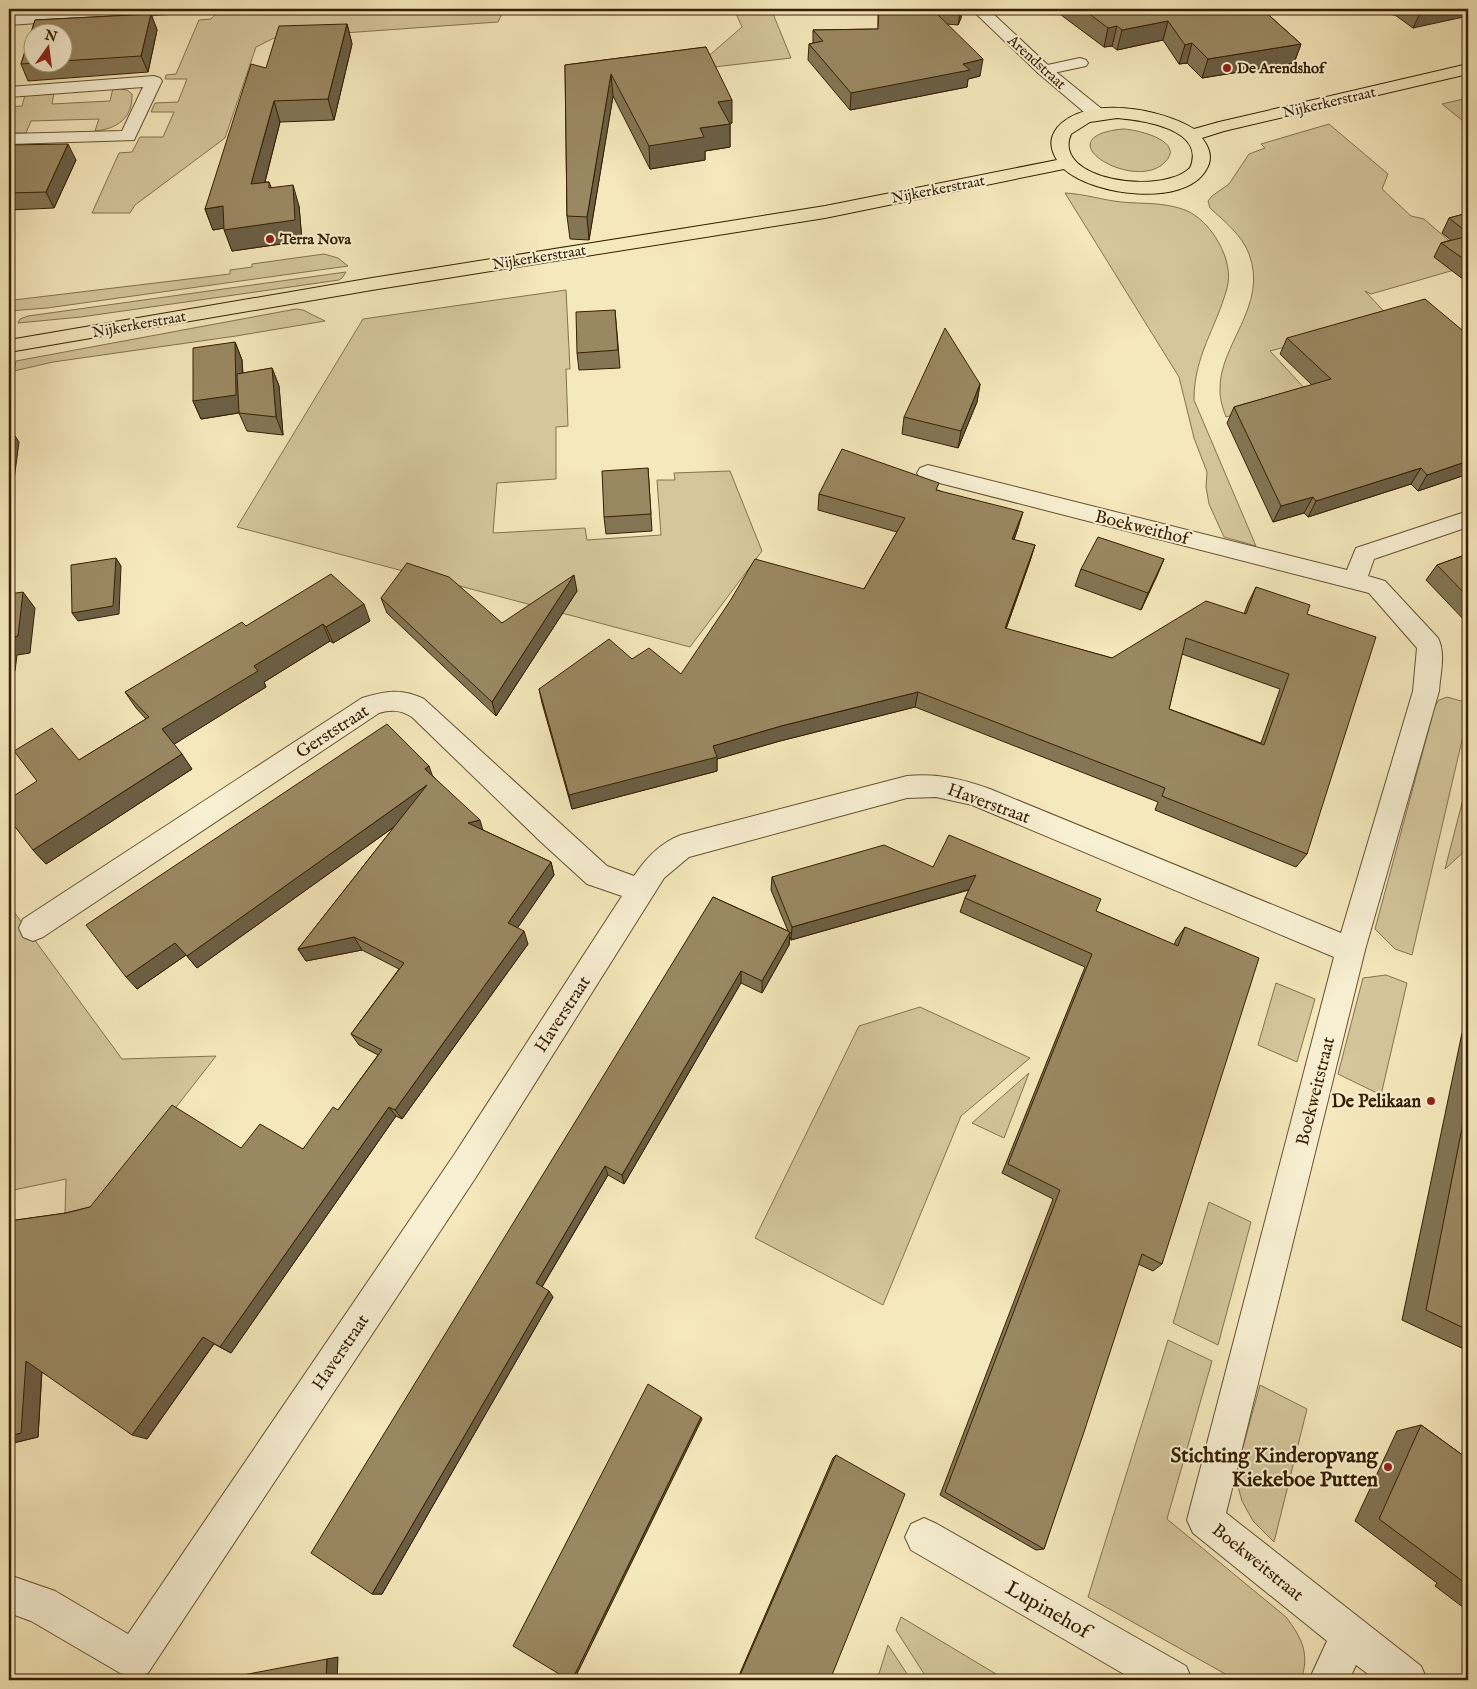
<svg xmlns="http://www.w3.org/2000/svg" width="1477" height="1689" viewBox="0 0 1477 1689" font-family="'IM FELL English',serif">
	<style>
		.green { fill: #d5c69c; stroke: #86724e }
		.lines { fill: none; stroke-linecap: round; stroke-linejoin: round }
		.lane-casing { stroke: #66512f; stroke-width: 2 }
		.street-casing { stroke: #66512f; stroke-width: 2 }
		.primary-casing { stroke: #371f00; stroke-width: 2 }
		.lane { fill: #f8f0d3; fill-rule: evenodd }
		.street { fill: #f8f0d3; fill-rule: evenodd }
		.primary { fill: #f5e8bc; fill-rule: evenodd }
		.wall { fill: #847554; stroke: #371f00; fill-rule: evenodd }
		.shaded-wall { fill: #6c5f45; stroke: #371f00 }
		.building { fill: #9a8862; stroke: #371f00; fill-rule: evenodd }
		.poi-dot { fill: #8f2418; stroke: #f8f0d3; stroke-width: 2 }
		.labels { text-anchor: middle; stroke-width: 4; stroke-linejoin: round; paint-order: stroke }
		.far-street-label { font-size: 15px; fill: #371f00; stroke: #f8f0d3 }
		.far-poi-label { font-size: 15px; font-weight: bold; fill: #371f00; stroke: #f8f0d3; text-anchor: start }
		.street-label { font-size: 18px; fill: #371f00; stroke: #f8f0d3 }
		.poi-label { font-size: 18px; font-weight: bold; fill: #371f00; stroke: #f8f0d3; text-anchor: end }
		.near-poi-label { font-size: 21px; font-weight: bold; fill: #371f00; stroke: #f8f0d3; text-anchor: end }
		.near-street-label { font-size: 21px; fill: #371f00; stroke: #f8f0d3 }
	</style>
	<rect width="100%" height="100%" fill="#f5e8bc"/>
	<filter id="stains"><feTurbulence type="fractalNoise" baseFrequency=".004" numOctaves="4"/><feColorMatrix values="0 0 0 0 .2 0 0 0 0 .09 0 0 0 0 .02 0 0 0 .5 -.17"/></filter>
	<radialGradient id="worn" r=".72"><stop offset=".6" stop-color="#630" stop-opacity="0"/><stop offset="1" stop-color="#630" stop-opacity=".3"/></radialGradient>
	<!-- green -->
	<path class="green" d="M9,9H92L9,15Z
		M254,9H534L530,11L502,14L498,22L274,38L256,47L225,138L135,205L130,213H92L119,153L132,152L140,137H163L174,112H151L155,103L178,102L187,79H165L166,75L176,74L199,20L211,19L218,11Z
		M734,9H771L791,58L578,83L704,60L742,27Z
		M113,88L127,90L132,94C133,118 117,129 95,131L99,119L31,121L26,133H9V107L22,106L25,95L54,93L52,104L110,101Z
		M1468,98V125L1442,104Z
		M1329,124L1388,174L1382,189L1411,216L1424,219L1468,257V266L1371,294L1365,291L1391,319L1270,351L1309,393L1226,417C1223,409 1220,400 1220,391C1218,345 1269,306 1249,254C1242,235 1224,221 1210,208L1208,201L1212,196L1229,184L1249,154L1265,148L1261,144Z
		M1123,129C1134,129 1185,140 1166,161C1137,195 1040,137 1123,129Z
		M1065,193C1084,194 1103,200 1121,202C1143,204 1164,202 1185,210C1211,220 1235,261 1227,288C1216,329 1194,355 1194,400L1256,546L1224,537L1209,504L1206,487L1207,472L1194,438L1179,377Z
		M324,254L338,258L348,266L47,308L9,311V298L14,300L230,274V270L252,267V264Z
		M346,272L342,278L339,280L81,317L18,323L20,319L28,316Z
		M566,290L570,369H566L568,426L556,427V479L497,483L493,533L585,528L587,540L661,535L657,480H675L674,473L730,471L762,551L690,647L237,527L363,319Z
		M296,309L303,310L325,321L236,336L53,362L14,371L16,361Z
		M1447,697L1468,703V728L1463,736L1412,955L1395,949L1375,929L1435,706L1439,700Z
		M1468,777V848L1445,869L1468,780Z
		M9,905L122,1059L216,1056L99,1206L65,1213L66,1179L9,1191Z
		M1386,975L1407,983L1381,1095L1338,1074L1363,978Z
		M1276,983L1315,999L1297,1062L1258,1045Z
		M920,1007L1030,1058L961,1116L883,1305L755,1238L859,1026Z
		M1029,1073L1004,1138L972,1123Z
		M1209,1202L1251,1222L1218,1345L1173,1323Z
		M1168,1340L1212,1361L1167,1519L1286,1617C1302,1638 1310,1654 1301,1680H1236L1088,1597Z
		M1260,1385L1307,1409L1274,1542L1253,1521L1242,1501L1237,1483L1238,1465Z
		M901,1617L1006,1680H928L896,1630Z
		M888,1645L911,1680H877Z"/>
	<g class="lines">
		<defs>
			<path id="lane" d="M1080,58L1086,60L1088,63L1086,66L1044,75L1038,73L1036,70L1038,67Z"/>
			<path id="street" d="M105,9H177L174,12L169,14L9,25V15Z
				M971,9H988L1050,67L1103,110L1105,114L1103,118H1091L1038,73Z
				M154,76L160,78L162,81L134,140L9,144V134L122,131L143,87L9,97V87Z
				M928,465L1347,570L1356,548L1468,511V527L1374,559L1368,576L1385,581L1438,638C1446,654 1440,674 1439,691L1365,950L1226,1513L1421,1666L1427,1680H1376L1356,1665L1349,1680H1309L1327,1641L1193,1533L1187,1520L1334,957L972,805L936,797L907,798L689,857L664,878L476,1177L148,1673L134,1679L120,1673L31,1621L9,1613V1575L55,1591L128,1634L454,1155L622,896L587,884L541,842L412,717C401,710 392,709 379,713L43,937L33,941L23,937L19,928L23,919L362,698C385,691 402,688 424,699L607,866L634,876C646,858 660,843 681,835L907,776C937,773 963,779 990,789L1341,933L1413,691L1417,648L1369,593L920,478L917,473L920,468Z
				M924,1518L937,1524L1186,1666L1192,1680H1134L911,1550L905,1537L911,1524Z"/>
			<path id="primary" d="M1468,64V74L1224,131L1202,138C1210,148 1213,159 1206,170C1184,208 1092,195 1064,169L825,218L372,290L9,352V340L372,278L825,206L1057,160C1050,149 1049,138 1057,128C1086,94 1162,109 1194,129L1219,122ZM1117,118C1142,120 1207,129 1190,168C1161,196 1051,180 1071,134L1090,122Z"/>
		</defs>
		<!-- lane casing -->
		<use href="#lane" class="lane-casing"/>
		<!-- street casing -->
		<use href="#street" class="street-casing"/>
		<!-- primary casing -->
		<use href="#primary" class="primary-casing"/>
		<!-- lane -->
		<use href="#lane" class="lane"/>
		<!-- street -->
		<use href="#street" class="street"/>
		<!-- primary -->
		<use href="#primary" class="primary"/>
	</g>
	<!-- wall -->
	<path class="wall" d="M839,9H962L961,18L958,25L947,24L980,76L968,79L967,87L850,110L808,60L809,44L813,43V30L878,29V14Z
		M1053,9H1262L1301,44L1294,63L1202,78L1187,63L1179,64L1163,40L1117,50L1112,46L1104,47Z
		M1343,9H1468L1413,28L1395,15Z
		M151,14L157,30L148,72L28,81L21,64L35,20ZM32,32H62V62H32Z
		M347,24L352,44L334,120L280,122L265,182H269L271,187L299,206L302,241L232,251L224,228L213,230L205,209L266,68Z
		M706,47L732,123H730V147L705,151V160L650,169L613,96L589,240L570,239L567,216L565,65Z
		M9,145L76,160L54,208L9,210Z
		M1468,213V283L1434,257L1441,243L1451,240L1442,233L1449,218Z
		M615,310L620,368L579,370L577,353Z
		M1287,338L1468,474L1418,491L1411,484L1308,517L1304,513L1273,522L1227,423L1234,407L1312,385L1280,354Z
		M235,342L242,360L243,373L272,368L279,386L283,435L247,431L239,413L201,419L193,401Z
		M980,384L977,402L958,448L902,434L904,417Z
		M648,468L652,531L606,534L604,517Z
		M938,490L1018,528L1014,540L1035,545L1030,561L1006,629L1112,658L1244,614L1248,603L1256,587L1307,614V854L1296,867L1155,810L1158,802L915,707L780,741L717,759V771L572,809L542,703L539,689L632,659L681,674L864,589L897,532L818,510L819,494ZM1182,654L1280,689L1261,743L1169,709Z
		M1468,554V624L1426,580L1437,565Z
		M1164,559L1141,610L1075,586L1081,569Z
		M577,591L496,716L387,613L381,598L502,623Z
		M370,621L333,643L330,641L264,682L266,687L174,744L192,769L46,864L33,850L79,760L146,719L136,708L125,692L246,626Z
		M433,776L483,830L551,862L554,875L517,928L528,944L402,1119L396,1116L231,1353L214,1344L147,1439L42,1372L38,1437L9,1444V1221L66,1213L90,1207L241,1148L303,1149L338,1110L378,1055L359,1045L351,1034L399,969L362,950L306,961L298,949L394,827L197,968L186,955L137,989Z
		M933,867L1096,911L1174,945L1176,940L1185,927L1162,1264L1153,1271L1138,1264L1044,1549L1036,1550L940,1495L1053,1199L1002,1173L1085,967L960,912L965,898L969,890L791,940L790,937L789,945L762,993L741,983L624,1184L608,1175L542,1287L553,1297L382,1594H372L713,897L788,931L771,890L772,877Z
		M1468,1028V1351L1402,1320L1462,1033Z
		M1421,1425L1468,1459V1611L1435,1586L1437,1583L1355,1521L1397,1431Z
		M836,1455L830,1680H737L833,1458Z"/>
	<!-- shaded-wall -->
	<path class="shaded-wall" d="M961,9H962L961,18L958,25Z
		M1422,9H1468V16L1413,28Z
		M151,14L157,30L148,72L141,56Z
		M1168,21L1163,40L1117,50L1122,30Z
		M347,24L352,44L334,120L328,99Z
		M1117,26L1112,46L1104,47L1108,28Z
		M1192,43L1187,63L1179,64L1185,45Z
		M1301,44L1294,63L1202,78L1208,59Z
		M983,59L980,76L968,79L967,87L850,110L851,93L963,64Z
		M611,74L613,96L589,240L587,217Z
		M732,100V123L718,125V102Z
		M274,101L280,122L259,205L251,184Z
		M730,124V147L705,151V160L650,169L649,146L700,128Z
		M68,144L76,160L54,208L46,192Z
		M293,185L299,206L302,241L232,251L224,230Z
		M223,206L231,227L213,230L205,209Z
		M235,342L242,360L244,412L201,419L193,401Z
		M272,368L279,386L283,435L276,417Z
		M980,384L977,402L958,448L961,431Z
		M10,428L19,442L12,495L9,496V438Z
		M1468,461V474L1418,491L1427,475Z
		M1421,468L1411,484L1308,517L1316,501Z
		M1313,497L1304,513L1273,522L1281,506Z
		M1023,512L1018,528L1008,555L1012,539Z
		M1035,545L1030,561L1001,643L1005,628Z
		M116,558L121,566L119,614L78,621L72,613Z
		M1164,559L1157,576L1141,610L1148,593Z
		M574,575L577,591L496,716L492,702Z
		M23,592L35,608L30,653L17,655L15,671L9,672V638Z
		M364,604L370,621L333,643L326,627Z
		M323,624L330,641L264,682L266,687L173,745L162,729L254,666Z
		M918,692L915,707L780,741L717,759V771L572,809L569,795L713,746L781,726Z
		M182,754L192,769L46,864L33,850Z
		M429,766L434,780L425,769Z
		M427,785L433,799L197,968L187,956Z
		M480,820L484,834L468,823Z
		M551,862L554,875L512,936L508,923Z
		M976,875L971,889L791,940L792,927Z
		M524,931L528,944L402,1119L395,1110Z
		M790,932L789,945L762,993V981Z
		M354,937L362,950L306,961L298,949Z
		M175,943L186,955L137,989L126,977Z
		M741,971V983L624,1184L622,1175Z
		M389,1107L396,1116L231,1353L220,1347Z
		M605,1166L608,1175L540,1290L536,1283Z
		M549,1291L553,1297L382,1594H372Z
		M203,1337L215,1342L147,1439L132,1435Z
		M26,1361L42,1366L38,1437L9,1444V1436Z
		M701,1417L702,1419L574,1680H572Z
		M338,1657L337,1680H326L327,1659Z"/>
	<!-- building -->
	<path class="building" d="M879,9H932L983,59L963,64L970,70L851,93L809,44L823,41L813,30L878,29Z
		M1083,9H1262L1301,44L1208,59L1192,43L1185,45L1168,21L1122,30L1117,26L1108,28Z
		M151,14L141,56L62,61V32H32V62H48L21,64L35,20Z
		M347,24L328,99L274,101L251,184L269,182V188L293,185L295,220L224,230L223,206L205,209L251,64L266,68L279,26Z
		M706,47L732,100L718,102L730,124L700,128L704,137L649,146L611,74L587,217L567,216L565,65Z
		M68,144L46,192L9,193V145Z
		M1468,213V233L1449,218Z
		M1468,236V262L1441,243Z
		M1425,299L1468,335V461L1427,475L1421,468L1316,501L1313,497L1281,506L1234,407L1331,379L1287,338Z
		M615,310L618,350L577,353L576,312Z
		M945,328L980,384L961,431L904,417Z
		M235,342L236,395L193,401V348Z
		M272,368L276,417L239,413L237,374Z
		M842,449L939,483L936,490L1023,512L1012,539L1035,545L1005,628L1112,658L1206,601L1246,614L1256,587L1310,605L1307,614L1376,637L1307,854L1162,796L1165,788L918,692L781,726L713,746L717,757L569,795L539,689L609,639L632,659L649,648L681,674L730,601L755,559L864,589L905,518L819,494ZM1186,638L1289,674L1264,745L1169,709Z
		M648,468L651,514L604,517L602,471Z
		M1098,537L1164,559L1148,593L1081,569Z
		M1468,554V597L1437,565Z
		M116,558L113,606L72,613L71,565Z
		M407,563L449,577L502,623L574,575L492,702L381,598Z
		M331,574L364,604L326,627L323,624L254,666L258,671L162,729L182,754L33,850L9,819V799L37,781L14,751L52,728L79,760L149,717L125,692L242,622L246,626Z
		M23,592L18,636L9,638V594Z
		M387,724L429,766L425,769L480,820L468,823L551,862L508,923L524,931L395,1110L389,1107L220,1347L203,1337L132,1435L26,1361L21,1433L9,1436V1221L66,1213L90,1207L172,1105L241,1148L260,1124L303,1149L333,1107L338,1110L382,1050L351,1034L404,963L354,937L298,949L427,785L187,956L175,943L126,977L86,925Z
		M949,835L1101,899L1096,911L1178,946L1185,927L1259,958L1162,1264L1142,1254L1084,1432L1044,1549L945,1492L1060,1190L1008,1164L1092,954L965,898L976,875L792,927L772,877L884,845L933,867Z
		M713,897L790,932L762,981L741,971L622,1175L605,1166L536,1283L549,1291L372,1594L311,1553Z
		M1468,1098V1330L1426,1310Z
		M648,1384L701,1417L572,1680H569L513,1646Z
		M1421,1425L1468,1459V1590L1463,1586L1465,1583L1379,1519Z
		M836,1455L905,1494L830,1680H738Z
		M327,1659L326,1680H243V1675Z"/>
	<!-- markers -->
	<g class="poi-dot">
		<circle cx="1227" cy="68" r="5"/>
		<circle cx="270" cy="239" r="5"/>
		<circle cx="1431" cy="1101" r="5"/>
		<circle cx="1388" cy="1467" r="5"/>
	</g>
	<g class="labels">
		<!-- far-street labels -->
		<g class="far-street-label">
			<text transform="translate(1037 62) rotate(42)" y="5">Arendstraat</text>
			<text transform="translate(1329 102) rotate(-13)" y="5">Nijkerkerstraat</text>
			<text transform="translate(938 189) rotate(-11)" y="5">Nijkerkerstraat</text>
			<text transform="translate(539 257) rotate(-9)" y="5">Nijkerkerstraat</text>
			<text transform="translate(139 324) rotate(-10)" y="5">Nijkerkerstraat</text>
		</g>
		<!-- far-poi labels -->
		<g class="far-poi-label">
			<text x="1237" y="73">De Arendshof</text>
			<text x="280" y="244">Terra Nova</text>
		</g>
		<!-- street labels -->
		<g class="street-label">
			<text transform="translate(1142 527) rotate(14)" y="6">Boekweithof</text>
			<text transform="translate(332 731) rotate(-33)" y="6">Gerststraat</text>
			<text transform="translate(989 803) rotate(20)" y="6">Haverstraat</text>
			<text transform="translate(562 1014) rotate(-57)" y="6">Haverstraat</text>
			<text transform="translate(1315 1091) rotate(-76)" y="6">Boekweitstraat</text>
			<text transform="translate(340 1352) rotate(-56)" y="6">Haverstraat</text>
			<text transform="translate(1258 1562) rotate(39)" y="6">Boekweitstraat</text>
		</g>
		<!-- poi labels -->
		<g class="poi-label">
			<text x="1421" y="1107">De Pelikaan</text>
		</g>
		<!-- near-poi labels -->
		<g class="near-poi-label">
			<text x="1378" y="1462">Stichting Kinderopvang<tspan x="1378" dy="24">Kiekeboe Putten</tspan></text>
		</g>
		<!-- near-street labels -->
		<g class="near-street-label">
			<text transform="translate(1048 1609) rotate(30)" y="7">Lupinehof</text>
		</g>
	</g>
	<!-- margin -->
	<rect width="1477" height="1689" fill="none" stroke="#f5e8bc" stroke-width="30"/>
	<rect x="10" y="10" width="1457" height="1669" fill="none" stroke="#371f00" stroke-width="2.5"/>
	<rect x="15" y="15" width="1447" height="1659" fill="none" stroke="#371f00"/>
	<!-- north arrow -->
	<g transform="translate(48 48) rotate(14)"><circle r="24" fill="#f8f0d3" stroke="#ab9c7f"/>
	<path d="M0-4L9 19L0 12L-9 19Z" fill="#8f2418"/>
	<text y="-8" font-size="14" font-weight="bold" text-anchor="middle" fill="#371f00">N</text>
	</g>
	<rect width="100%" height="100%" filter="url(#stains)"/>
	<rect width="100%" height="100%" fill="url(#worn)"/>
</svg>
